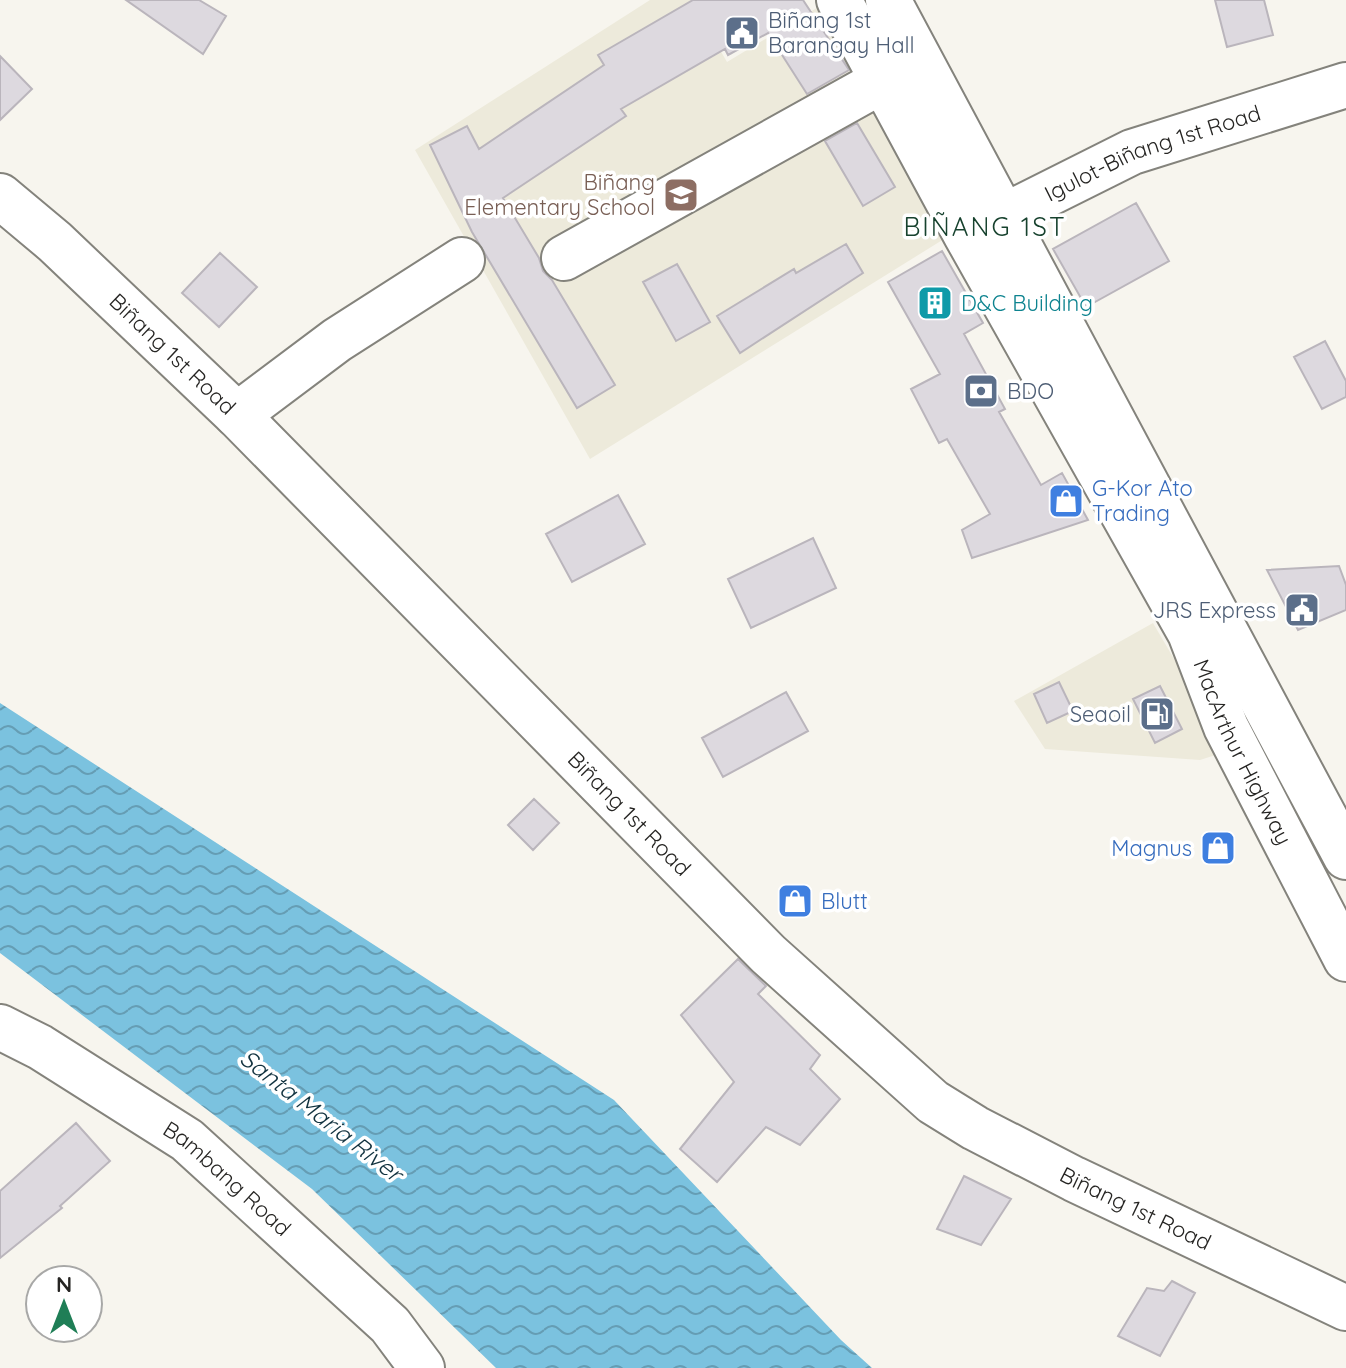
<svg xmlns="http://www.w3.org/2000/svg" width="1346" height="1368" viewBox="0 0 1346 1368" font-family="Quicksand,sans-serif">
	<style>
		.built { fill: #edeadb }
		.water { fill: url(#water-waves) }
		.building { fill: #ddd9df; stroke: #bab5bc; stroke-width: 2 }
		.lines { fill: none; stroke-linecap: round; stroke-linejoin: round }
		.minor-casing { stroke: #84837c; stroke-width: 48 }
		.highway-casing { stroke: #84837c; stroke-width: 48 }
		.minor { stroke: #fff; stroke-width: 44 }
		.highway { stroke: #fff; stroke-width: 44 }
		.labels { text-anchor: middle; stroke-width: 7; stroke-linejoin: round; paint-order: stroke }
		.service-label { font-size: 22px; fill: #4e5e75; stroke: #fff; text-anchor: start }
		.street-label { font-size: 22px; fill: #262523; stroke: #fff }
		.education-label { font-size: 22px; fill: #785e54; stroke: #fff; text-anchor: end }
		.culture-label { font-size: 22px; fill: #0d838f; stroke: #fff; text-anchor: start }
		.shop-label { font-size: 22px; fill: #366cbe; stroke: #fff; text-anchor: start }
		.water-label { font-size: 24px; font-style: italic; fill: #11323f; stroke: #fff }
		.quarter-label { font-size: 26px; letter-spacing: 2px; fill: #17422e; stroke: #fff }
	</style>
	<defs>
		<pattern id="water-waves" width="16" height="10" patternUnits="userSpaceOnUse" patternTransform="scale(2)"><rect width="16" height="10" fill="#7bc2df"/><path d="M0 5q4-4 8 0t8 0" fill="none" stroke="#659db4"/></pattern>
	</defs>
	<rect width="100%" height="100%" fill="#f7f5ee"/>
	<!-- built -->
	<path class="built" d="M650,0H691L727,62L825,3L944,239L590,459L415,150Z
		M1153,623L1228,751L1200,760L1045,749L1014,701Z"/>
	<!-- water -->
	<path class="water" d="M0,703L614,1100L841,1340L872,1368H496L312,1189L0,953Z"/>
	<!-- building -->
	<path class="building" d="M126,0H199L226,16L203,54Z
		M693,0H803L849,70L807,94L768,33L728,55L725,49L621,109L626,116L503,198L539,258L543,271L552,280L615,385L577,408L472,232L430,145L467,126L479,149L604,65L598,55Z
		M1215,0H1264L1273,35L1227,47Z
		M0,56L32,89L0,120Z
		M857,123L895,187L863,206L825,141Z
		M1136,203L1169,261L1086,307L1053,249Z
		M846,244L863,273L740,353L717,316L794,269L796,273Z
		M942,251L983,323L964,334L1005,409L999,412L1041,485L1062,473L1088,520L972,558L962,530L990,514L947,439L939,443L911,389L940,374L888,282Z
		M220,253L257,287L219,327L182,293Z
		M677,264L710,322L676,341L643,282Z
		M1325,341L1346,381V397L1322,409L1294,357Z
		M618,495L645,544L572,582L546,534Z
		M813,538L836,588L751,628L728,579Z
		M1339,566L1346,585V610L1298,630L1267,570Z
		M1059,682L1073,711L1047,723L1034,694Z
		M1160,686L1182,729L1155,743L1133,699Z
		M786,692L808,731L723,777L702,738Z
		M534,799L559,823L533,850L508,825Z
		M738,959L766,986L758,994L820,1055L810,1069L840,1099L800,1145L766,1127L717,1182L680,1149L734,1082L681,1015Z
		M76,1123L110,1161L60,1206L62,1208L0,1258V1191Z
		M964,1176L1011,1199L981,1245L937,1229Z
		M1172,1281L1195,1293L1160,1356L1118,1336L1147,1288L1164,1291Z"/>
	<g class="lines">
		<defs>
			<g id="minor">
				<path id="s1" d="M0,196L55,242L237,415L768,954L933,1102L975,1128L1074,1179L1346,1308"/>
				<path id="s2" d="M970,233L1132,152L1346,85"/>
				<path d="M564,258L882,81"/>
				<path d="M237,415L337,340L462,260"/>
				<path id="s3" d="M0,1027L40,1047L187,1140L390,1325L422,1368"/>
			</g>
			<g id="highway">
				<path id="s4" d="M839,0L966,235L1190,633L1226,727L1346,959"/>
				<path d="M888,0L1346,857"/>
			</g>
		</defs>
		<!-- minor casing -->
		<use href="#minor" class="minor-casing"/>
		<!-- highway casing -->
		<use href="#highway" class="highway-casing"/>
		<!-- minor -->
		<use href="#minor" class="minor"/>
		<!-- highway -->
		<use href="#highway" class="highway"/>
	</g>
	<!-- icons -->
	<defs>
		<symbol id="civic-square" viewBox="-11 -11 22 22"><rect x="-9" y="-9" width="18" height="18" rx="4" fill="#5c6f8a" stroke="#fff"/><path d="M-.6-6.5H3V-4.5H.6V-3L4-1V1h2V6H-6V1h2V-1L-.6-3ZM-1.2 2.5V6h2.4V2.5Z" fill="#fff"/></symbol>
		<symbol id="school-square" viewBox="-11 -11 22 22"><rect x="-9" y="-9" width="18" height="18" rx="4" fill="#8d6e63" stroke="#fff"/><path d="M0-5L7-2L0 1L-7-2ZM-4 1L0 2.5L4 1V4Q0 6-4 4Z" fill="#fff"/></symbol>
		<symbol id="building-square" viewBox="-11 -11 22 22"><rect x="-9" y="-9" width="18" height="18" rx="4" fill="#0f9aa8" stroke="#fff"/><path d="M-4-6H4V6H1V3H-1V6H-4ZM-2.5-4.3h1.7v1.8h-1.7ZM.8-4.3h1.7v1.8H.8ZM-2.5-1h1.7V.8h-1.7ZM.8-1h1.7V.8H.8Z" fill="#fff"/></symbol>
		<symbol id="bank-square" viewBox="-11 -11 22 22"><rect x="-9" y="-9" width="18" height="18" rx="4" fill="#5c6f8a" stroke="#fff"/><path d="M-6-4H6V4H-6ZM0-2.3a2.3 2.3 0 1 0 0 4.6a2.3 2.3 0 1 0 0-4.6Z" fill="#fff"/></symbol>
		<symbol id="shop-square" viewBox="-11 -11 22 22"><rect x="-9" y="-9" width="18" height="18" rx="4" fill="#3f7fe0" stroke="#fff"/><path d="M-5-2.5h2.3a2.7 3.5 0 0 1 5.4 0H5L5.5 6h-11ZM-1.5-2.5h3a1.5 2.3 0 0 0-3 0Z" fill="#fff"/></symbol>
		<symbol id="fuel-square" viewBox="-11 -11 22 22"><rect x="-9" y="-9" width="18" height="18" rx="4" fill="#5c6f8a" stroke="#fff"/><path d="M-5.5-6h7V0h2V4h1.3V-2.5L3-4.5l.8-.8L6-3V5H2.5V1h-1V6h-7ZM-4.2-4.7v3.2H.2V-4.7Z" fill="#fff"/></symbol>
	</defs>
	<g fill-rule="evenodd">
		<use href="#civic-square" x="722" y="13" width="40" height="40"/>
		<use href="#school-square" x="661" y="175" width="40" height="40"/>
		<use href="#building-square" x="915" y="283" width="40" height="40"/>
		<use href="#bank-square" x="961" y="371" width="40" height="40"/>
		<use href="#shop-square" x="1046" y="481" width="40" height="40"/>
		<use href="#civic-square" x="1282" y="590" width="40" height="40"/>
		<use href="#fuel-square" x="1137" y="694" width="40" height="40"/>
		<use href="#shop-square" x="1198" y="828" width="40" height="40"/>
		<use href="#shop-square" x="775" y="881" width="40" height="40"/>
	</g>
	<g class="labels">
		<!-- service labels -->
		<g class="service-label">
			<text x="768" y="28">Biñang 1st<tspan x="768" dy="25">Barangay Hall</tspan></text>
			<text x="1007" y="399">BDO</text>
			<text x="1276" y="618" text-anchor="end">JRS Express</text>
			<text x="1131" y="722" text-anchor="end">Seaoil</text>
		</g>
		<!-- street labels -->
		<g class="street-label">
			<text dy="8" stroke="none"><textPath href="#s2" startOffset="200">Igulot-Biñang 1st Road</textPath></text>
			<text dy="8" stroke="none"><textPath href="#s1" startOffset="234">Biñang 1st Road</textPath></text>
			<text dy="8" stroke="none"><textPath href="#s4" startOffset="854">MacArthur Highway</textPath></text>
			<text dy="8" stroke="none"><textPath href="#s1" startOffset="882">Biñang 1st Road</textPath></text>
			<text dy="8" stroke="none"><textPath href="#s3" startOffset="274">Bambang Road</textPath></text>
			<text dy="8" stroke="none"><textPath href="#s1" startOffset="1530">Biñang 1st Road</textPath></text>
		</g>
		<!-- education labels -->
		<g class="education-label">
			<text x="655" y="190">Biñang<tspan x="655" dy="25">Elementary School</tspan></text>
		</g>
		<!-- culture labels -->
		<g class="culture-label">
			<text x="961" y="311">D&amp;C Building</text>
		</g>
		<!-- shop labels -->
		<g class="shop-label">
			<text x="1092" y="496">G-Kor Ato<tspan x="1092" dy="25">Trading</tspan></text>
			<text x="1192" y="856" text-anchor="end">Magnus</text>
			<text x="821" y="909">Blutt</text>
		</g>
		<!-- water labels -->
		<g class="water-label">
			<text transform="translate(321 1116) rotate(38)" y="8">Santa Maria River</text>
		</g>
		<!-- quarter labels -->
		<g class="quarter-label">
			<text x="985" y="236">BIÑANG 1ST</text>
		</g>
	</g>
	<!-- north arrow -->
	<g transform="translate(64 1304)"><circle r="38" fill="#ffffff" stroke="#a8a8a7" stroke-width="2"/>
	<path d="M0-6L14 30L0 20L-14 30Z" fill="#1f7e56"/>
	<text y="-12" font-size="22" font-weight="bold" text-anchor="middle" fill="#262523">N</text>
	</g>
</svg>
